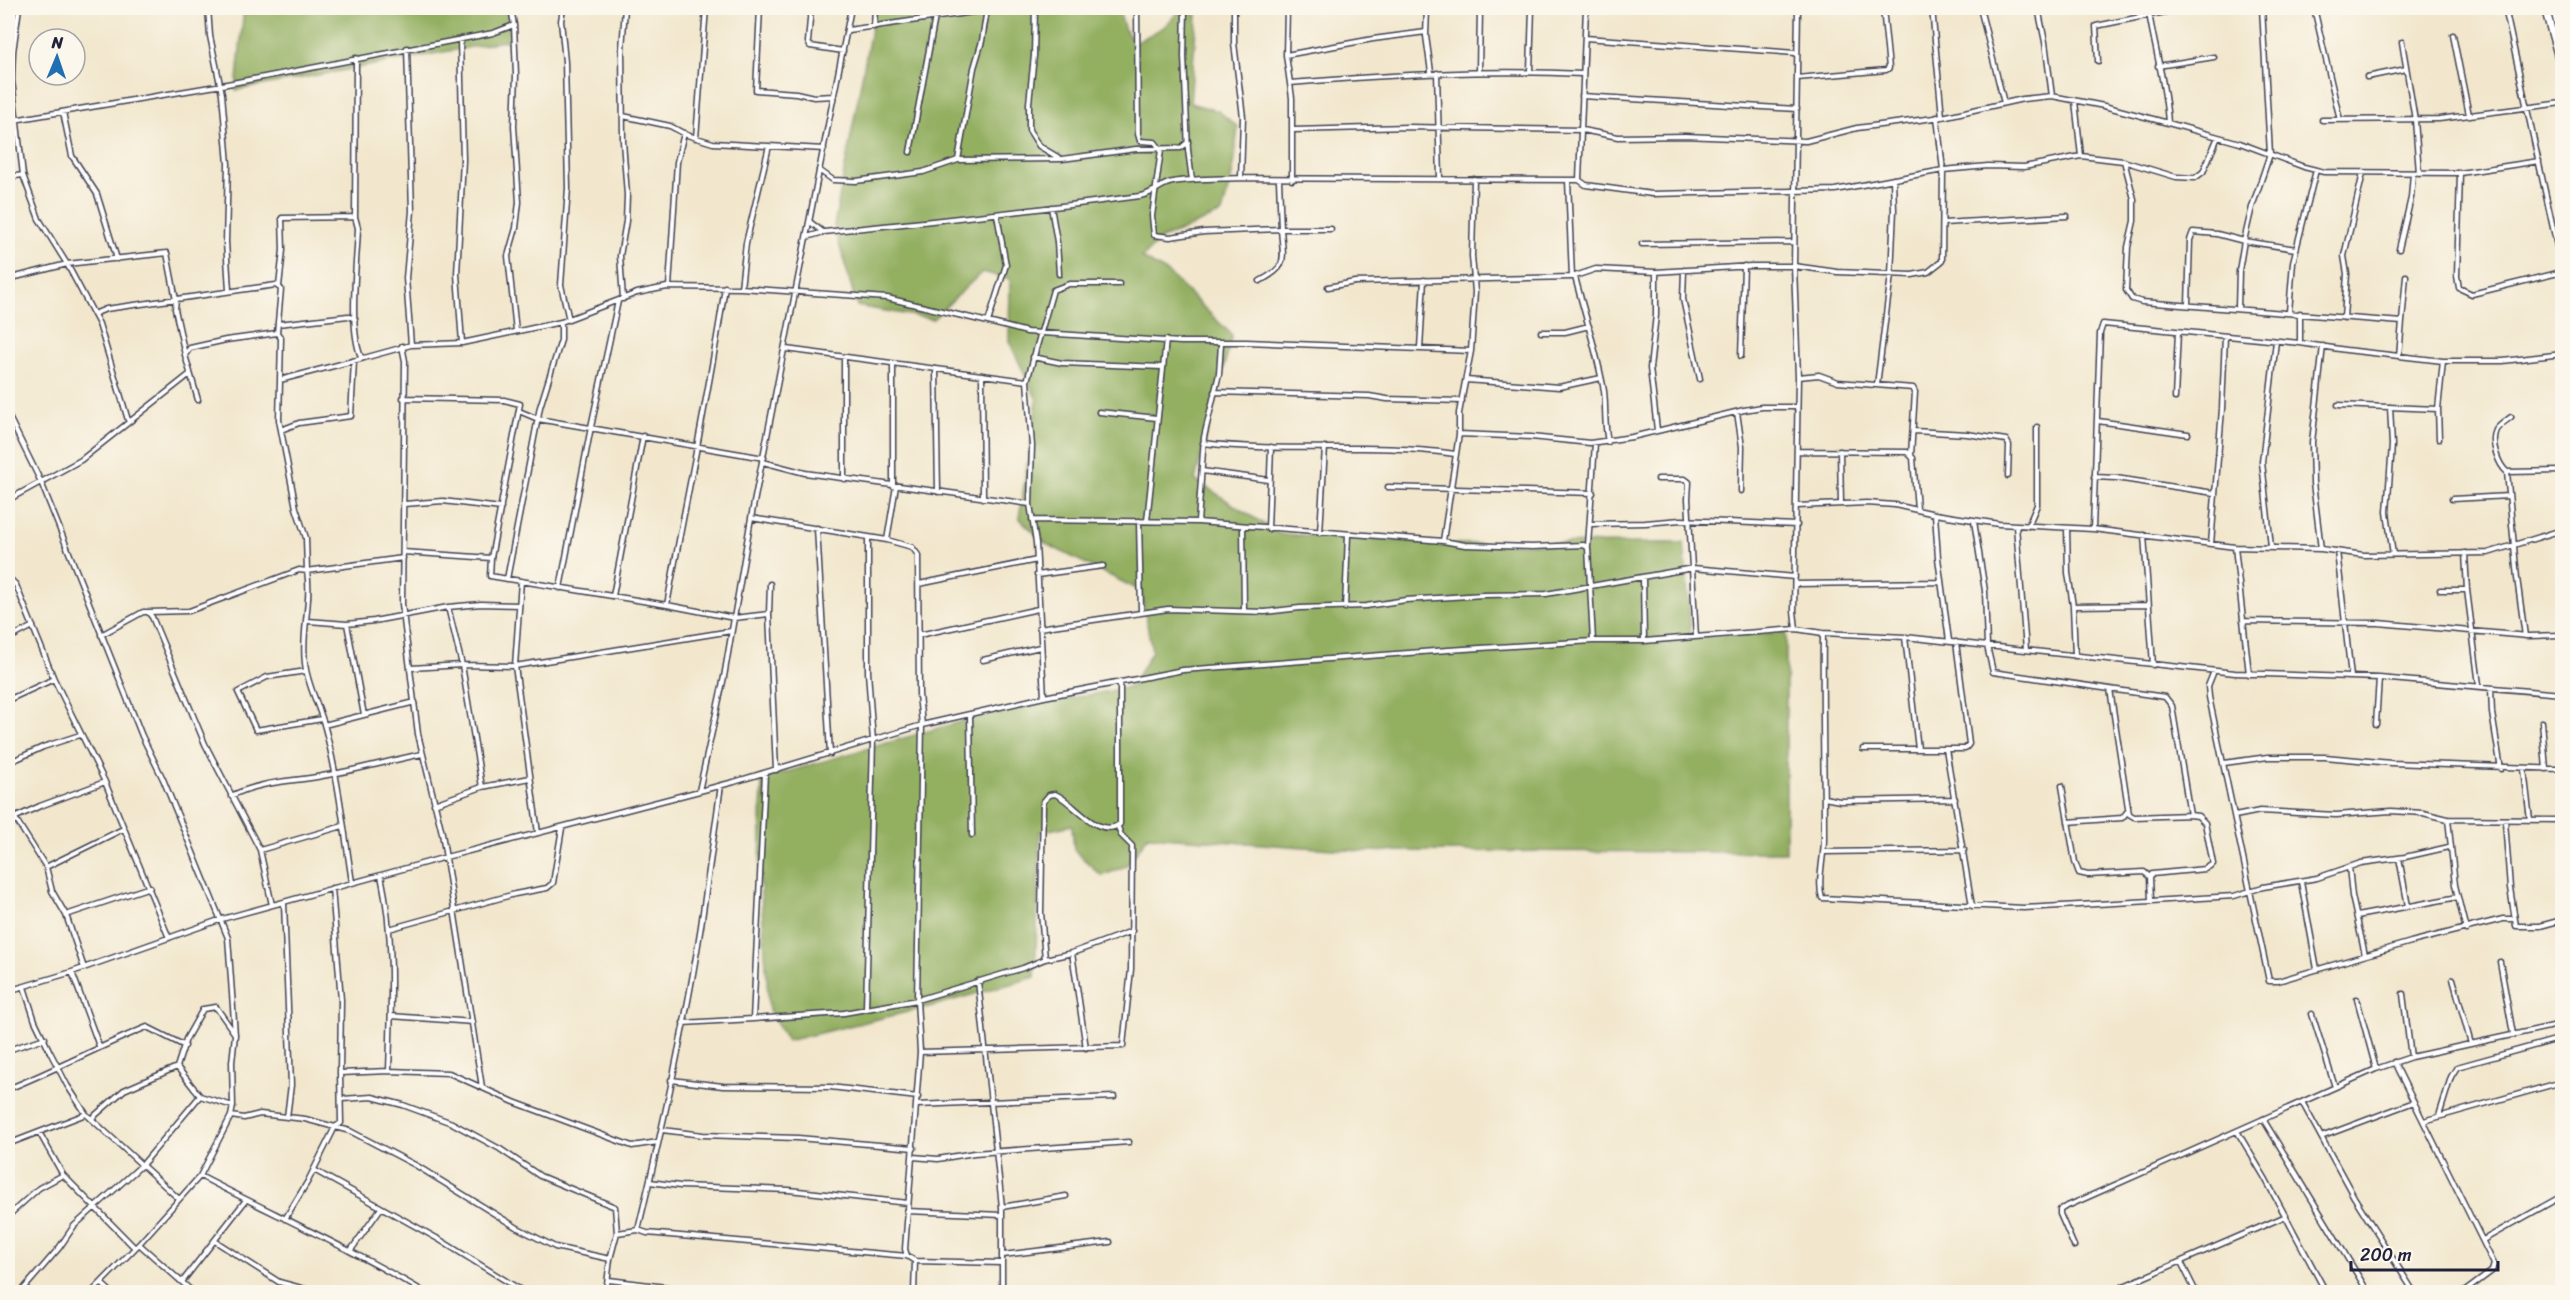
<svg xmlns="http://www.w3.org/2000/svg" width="2570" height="1300" viewBox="0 0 2570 1300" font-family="Sriracha,sans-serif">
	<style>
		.forest { fill: #93af61; stroke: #5a684e; stroke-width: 1.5 }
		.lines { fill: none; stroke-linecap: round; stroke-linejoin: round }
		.minor-casing { stroke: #414051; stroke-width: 7 }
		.trunk-casing { stroke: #414051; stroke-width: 10 }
		.minor { stroke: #fff; stroke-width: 4 }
		.trunk { stroke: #fff; stroke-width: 7 }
	</style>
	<rect width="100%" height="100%" fill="#fbf7ec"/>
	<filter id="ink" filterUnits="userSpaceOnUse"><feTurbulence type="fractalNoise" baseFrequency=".0167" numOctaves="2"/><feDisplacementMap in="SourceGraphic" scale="12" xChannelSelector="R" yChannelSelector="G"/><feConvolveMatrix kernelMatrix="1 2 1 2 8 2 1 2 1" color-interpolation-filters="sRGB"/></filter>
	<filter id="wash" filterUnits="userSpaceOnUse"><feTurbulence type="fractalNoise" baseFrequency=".008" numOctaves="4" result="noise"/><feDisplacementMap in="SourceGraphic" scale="24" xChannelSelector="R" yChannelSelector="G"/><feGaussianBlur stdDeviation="1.35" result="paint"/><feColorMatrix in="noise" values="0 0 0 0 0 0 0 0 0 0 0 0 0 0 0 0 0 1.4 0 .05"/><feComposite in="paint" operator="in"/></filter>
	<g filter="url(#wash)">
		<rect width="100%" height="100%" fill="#f2e7cd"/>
		<!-- forest -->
		<path class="forest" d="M244,8H507L510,40L236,90Z
			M875,8H1118L1125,30L1135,43L1164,27L1180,10L1197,15L1190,103L1218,111L1238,127L1232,175L1222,213L1161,239L1142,258L1168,273L1232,335L1195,480L1279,534L1456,544L1684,543L1691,637L1786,632V852L1361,851L1148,836L1126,866L1102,876L1074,850L1072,825L1040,832L1035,977L932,1006L787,1041L769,1010L760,878L762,779L987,714L1131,687L1152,651L1141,591L1046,544L1019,518L1037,400L1009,341L1010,279L982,272L933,319L857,306L834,226Z"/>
	</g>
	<g filter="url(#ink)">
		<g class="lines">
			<defs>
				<path id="minor" d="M19,8L13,52L12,80L23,175L39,219L67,264L99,324L128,420
					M208,8L210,36L222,94L228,164L226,242L229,290
					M563,8L561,21L565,62L568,188L561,285L569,320
					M760,8L756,90L796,93L814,97L834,96
					M811,8L808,42L810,46L843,51
					M1035,8L1034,56L1029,103V130L1039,146L1061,159
					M1137,8L1138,134L1140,141L1155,142L1161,150L1152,216L1154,235L1170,237L1204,232L1281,229L1279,180
					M1185,8L1184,56L1188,150L1192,180
					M1234,8V43L1243,117L1241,178
					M1287,8L1286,55L1292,98V180
					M1427,8L1426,36L1431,72
					M1932,8L1942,117
					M1980,8L2004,103
					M2038,8L2045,42L2052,96
					M2314,8L2340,120
					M2505,8L2562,269
					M2149,13C2155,50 2166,86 2168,123
					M955,14V8
					M8,18L17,20
					M514,25L516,75L514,126L519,202L516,228L508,256L516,331
					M874,27L875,8
					M848,30L1001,8
					M2453,35L2469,115
					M1585,38L1796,53
					M460,39L463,160L457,274L462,343
					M2402,42L2415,120L2419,173
					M407,48L412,211L406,278L411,345
					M1286,55L1373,39L1426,32
					M356,58L355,217L358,228C357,263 348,326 361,357L364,358L411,345L462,343L561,322L637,293L667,287L741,288L887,298L988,322L1006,265L997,215
					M2098,61L2096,26L2185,8
					M2158,66L2214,57
					M1530,71L1532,8
					M1479,72L1480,8
					M1437,73L1440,178
					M2367,77L2406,69
					M1797,78L1886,70L1889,68L1883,8
					M1290,83C1388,75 1484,69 1582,74
					M1582,96L1797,109
					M2075,101L2081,156
					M63,112L72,156L97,194L117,259
					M623,116L670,126L687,135L713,143L824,149
					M2322,120L2439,119L2562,103
					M8,121L222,85L493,33L514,25L511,8
					M1293,130L1408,127L1582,130L1618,137L1685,136L1806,141L1857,128L1942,117L2023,99L2052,96L2104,106L2168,123L2240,143L2304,167L2324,172L2460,173L2539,161
					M696,138L706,8
					M910,152L935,17
					M958,160L1062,159L1136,149L1181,148L1188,142
					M2124,161L2134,199V221L2128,247L2126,290L2132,299L2142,302L2402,322
					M819,170L833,180L856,181L923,172L958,160L974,68L982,41L987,9
					M2460,173L2457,276L2459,288L2472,294L2562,272
					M8,177L23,175
					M1568,180L1572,277
					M1579,180L1586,185L1652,194L1835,190L1943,170L1988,166L2024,167L2081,156L2123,161L2176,177L2195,178L2203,172L2218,137
					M1051,207L1057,242L1059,274
					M810,222L823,232
					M1943,223L2067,216
					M807,237L824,232C930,222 1035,210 1140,196C1154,194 1160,184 1173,182C1195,178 1218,179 1241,178L1579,180L1586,8
					M1642,244L1794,242
					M2399,249L2411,198L2413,173
					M1684,270L1683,299L1700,379
					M1656,272V315L1650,368L1657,430
					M1575,277C1585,315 1597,352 1604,391C1606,407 1604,424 1608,442
					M8,279L67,264L167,253L176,300L175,309L185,355
					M1260,281C1289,266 1283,260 1281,229H1331
					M279,286L283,250L282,218L355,217
					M669,287L677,162L684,133
					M1328,287L1355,282L1572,277L1596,269L1656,272L1751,266H1794L1837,272L1912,275L1928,272L1942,261L1943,170L1937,117
					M741,288L746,243L769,146
					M623,299L620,256L626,221L627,195L623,141L622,49L625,8
					M2188,305L2190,240L2193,232L2217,234L2244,241L2296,249
					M2238,308L2239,271L2244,241L2252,207L2270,154L2262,8
					M2289,312L2293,262L2316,170
					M2300,313V343
					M94,314L106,309L276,285L281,289L277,333
					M2344,318L2347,274L2344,256L2363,173
					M988,322L1027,332L1181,342H1246L1471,351L1475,292L1472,256L1474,179
					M278,324L348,316L355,319
					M1541,332H1565L1589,326
					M402,346L405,361L402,604L418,734L442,833L482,1087
					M1420,348L1424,280
					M786,349L1027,381
					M1741,356L1744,266
					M2399,356L2406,276
					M1033,357L1062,363L1162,367
					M893,365V486
					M936,370L938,492
					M982,375L983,498
					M1798,377L1819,375L1838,382L1913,388L1915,392L1911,455
					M1466,380L1559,387L1601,378
					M1877,385L1891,275L1894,210L1893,179
					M1214,392L1369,396L1387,399L1462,401
					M403,398L504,400L520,404L491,558L490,576L667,605L734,618L769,614
					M2175,398L2178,332
					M198,400L185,355L190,348L226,340L277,333L281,338L280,380
					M2338,405L2438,409
					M2390,407L2392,445L2387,512L2393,555
					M519,411L538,419L764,458
					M1099,412L1157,418
					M1737,412L1742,447L1741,491
					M8,415L41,482L142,736L163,779L228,938L235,1035L232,1062L233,1106L231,1116L200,1176L139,1244L92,1292
					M2511,417C2506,421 2499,425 2496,430C2490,442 2498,464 2507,472L2517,578L2525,636
					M2098,421L2188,434
					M281,430L299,423L351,416L354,361
					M1914,431L1967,434L2006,440L2009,445L2008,476
					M1459,434L1531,437L1590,443L1632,437L1744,410L1762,407H1796
					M2439,439L2438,409L2443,361
					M1203,443C1287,453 1372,442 1455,454
					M1797,451L1907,452L1913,458L1917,509
					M1840,451L1841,504
					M763,462L805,473L1030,504
					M1202,471L1269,480
					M2507,472L2562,471
					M2094,477L2116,478L2214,493
					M844,479V357
					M1658,479H1685L1689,482L1688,499L1696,637
					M1388,487L1593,493
					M2452,499L2509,496
					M8,500L81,460L190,374
					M404,504L443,501L501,508
					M1797,506L1867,503L1895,505L1935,514L1999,524L2093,529L2235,547L2321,549L2364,555L2488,553L2562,530
					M1935,514L1938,558L1949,641
					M751,518L887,540L912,547L918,555L919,694L922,725L917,1000L920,1052L905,1249L907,1256L915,1261L914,1292
					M1032,520L1198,522L1443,541L1465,545L1532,547L1584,545L1588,548L1593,641
					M1139,521L1141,611
					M1147,521L1166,340
					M1974,521L1985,591L1987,646L1993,672L2158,696L2165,697L2172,706L2190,815L2198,816L2205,823L2213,864L2205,869L2152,874L2150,877L2151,901L2234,896L2263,887L2317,878L2361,863L2405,857L2449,847
					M1198,522L1204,437L1219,374L1221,344
					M1590,524L1645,523L1681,520L1797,525
					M2016,526L2026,650
					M2028,526L2037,505V427
					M1243,527L1244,611
					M817,528L830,754
					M2067,528L2068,573L2073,606L2075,656
					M1268,529L1271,447
					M2093,529L2100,333L2103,324L2300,343L2346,350L2443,361H2503L2562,354
					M1320,533L1325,447
					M2144,535L2153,665
					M887,540L896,486
					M1443,541L1459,434V413L1471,351
					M2211,544L2222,409L2225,336
					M1588,546L1595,443
					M2235,547L2249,674
					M2271,547L2262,462L2276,341
					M2321,549L2313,483L2312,442L2323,346
					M2337,551L2351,677
					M403,552L491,558
					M2465,553L2467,590L2479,685
					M1037,575L1103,566
					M8,577L16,585L54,679L105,782L169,938
					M1643,577L1644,641
					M507,579L540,407L561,340V322
					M521,581L515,666L538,833
					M770,584L769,614L776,770
					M919,584L1037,560
					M1795,584L1941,582
					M560,588L591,427L618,301
					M2440,590H2467
					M613,596L643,436
					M667,605C686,499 709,394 725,287
					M2073,606L2149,605
					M448,607L462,665L482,787
					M1345,608L1348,535
					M148,612L189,611L299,570L307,571L306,538L296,508L279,420L280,380L364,358
					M308,621L347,624L374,621L448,607L481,604L519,605
					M2243,621L2378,623L2528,636L2562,635
					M347,624L364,715
					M1039,628L1168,609L1265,612L1300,608L1366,606L1406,600L1483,595L1546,594L1693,568L1795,577
					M1796,629L1794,611L1798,377L1794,266L1798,8
					M1823,633C1822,702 1824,770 1824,839C1824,858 1817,881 1822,898L2024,908L2151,901
					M101,635L143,612H148L152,617L205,744L260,850L272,905
					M919,635L1038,609
					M1905,637L1918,749
					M8,639L33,626
					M983,660L1040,647
					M411,668L462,665L515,666L731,631
					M306,671L267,677L238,692L256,730L322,719
					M2214,671L2208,686L2209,697L2269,981H2278L2411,942L2503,919H2515
					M2491,688L2492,713L2501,769
					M2110,689L2129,814L2134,817L2190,815
					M1044,697L1036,543L1030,504L1032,446L1027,381L1053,290L1069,284H1119
					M8,700L54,679
					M970,714L972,835
					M2542,722L2546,769
					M2376,724L2379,678
					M324,725L415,702
					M1863,749H1946L1972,906
					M1946,749H1965L1969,744L1956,642
					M8,763L43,747L80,735
					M2224,763L2268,757H2325L2391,763L2562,769
					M2524,769L2530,820
					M765,773L753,1019L844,1013L917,1000L1023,968L1045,959L1041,913L1043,802L1049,795L1055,794C1074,801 1097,840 1120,824V682
					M2062,786L2075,862L2079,873L2088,875L2144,872L2150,877
					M699,791L724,677L751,518L851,8
					M231,796C261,781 290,782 322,776C356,770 389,761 422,754
					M1824,798L1840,801L1955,799
					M434,804L482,787L530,778
					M8,807L46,867L52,891L66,915L84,968
					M2235,816L2260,811L2336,815L2391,811L2423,813L2448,819L2562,820
					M14,818L40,806L105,782
					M2448,819L2455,885L2466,930
					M2505,821L2510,888L2516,926H2540L2562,920
					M2068,822L2122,818L2127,812
					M260,850L343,826
					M1824,852L1964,850
					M2399,858L2408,906
					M46,867L123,829
					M2349,867L2352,896L2365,955
					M381,875C395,941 391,1004 389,1071
					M352,882C344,830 338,775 324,724C318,703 307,684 305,663C301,632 312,602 307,571L403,558
					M2301,882L2317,969
					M332,888L341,1000L340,1073
					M284,903L291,1085L287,1117
					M66,915L150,887
					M2357,916L2458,897
					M389,929L515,894L547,888L553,883L562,828
					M1072,953L1086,1048
					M1045,959L1072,953L1132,931
					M2500,962L2513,1034
					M72,972L99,1046
					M2453,979L2471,1044
					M978,981L1002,1207V1292
					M8,984L9,991
					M24,987L35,1021L50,1052L67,1085L86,1114L179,1199
					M8,991L72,972L222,919L446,857L734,782L922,725L1044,697L1183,670L1448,650L1593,641H1644L1796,629L1823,633L1905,637L2235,673L2379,678L2562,694
					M2403,994L2411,1057
					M2357,999L2376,1069
					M866,1009L873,741L868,672V537
					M2312,1014L2335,1087
					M391,1016L473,1022
					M683,1023L753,1019
					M2559,1025L2562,1038
					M8,1050L45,1038
					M920,1052L1123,1046L1131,969L1132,846L1121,835L1118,827
					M2394,1062L2494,1264L2492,1271L2464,1292
					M671,1080L723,1086L830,1087L918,1097
					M8,1089C55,1070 100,1046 147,1027L185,1046
					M342,1099L372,1097L403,1105L452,1123L500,1149L540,1176L615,1207L617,1233
					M2302,1102L2354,1197L2414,1292
					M917,1105L1114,1097
					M233,1106L200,1096L177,1067L186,1039L203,1009L216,1007L235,1034
					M231,1116L244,1118L260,1114L305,1119L350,1131L417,1166L516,1227L555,1247L610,1259
					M2439,1116L2451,1077L2457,1067L2562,1038
					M91,1119L124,1090L177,1067
					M2263,1119L2368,1292
					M2424,1121L2562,1082
					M662,1130L703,1135L798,1138L914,1148
					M2237,1131L2265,1178L2326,1292
					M39,1132L63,1175L135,1248
					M2321,1137L2414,1102
					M8,1144L86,1114
					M913,1157L938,1159L974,1153L1129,1142
					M314,1170L440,1240L524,1292
					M200,1176C275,1215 352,1249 424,1292
					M650,1182L680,1186L789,1190L908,1203
					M1002,1207L1066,1196
					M907,1211L1002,1215
					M8,1216L39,1188L63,1175
					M285,1219L308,1181L335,1127L341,1123L340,1073L389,1071L449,1073L514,1102L632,1146L658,1142
					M638,1230L647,1233L907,1256
					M2483,1240L2562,1196
					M215,1241L279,1282L316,1292
					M139,1244L193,1292
					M2074,1246L2060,1214V1210L2063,1208L2376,1069L2411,1057L2562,1024
					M351,1250L381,1208
					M1003,1255L1110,1242
					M915,1261L1002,1263
					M2181,1262L2196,1292
					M609,1280L698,1291L722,1290L745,1292
					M182,1282L246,1200
					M101,1283L111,1292
					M21,1292L59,1248L74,1226L143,1164L200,1096
					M606,1292L610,1259L617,1233L638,1230C662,1129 685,1028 701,926C708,879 714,832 721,785
					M2110,1292L2286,1216"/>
				<path id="trunk" d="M2545,8L2562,69
					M2554,8L2562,40"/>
			</defs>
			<!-- minor casing -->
			<use href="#minor" class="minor-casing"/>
			<!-- trunk casing -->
			<use href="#trunk" class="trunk-casing"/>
			<!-- minor -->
			<use href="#minor" class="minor"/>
			<!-- trunk -->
			<use href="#trunk" class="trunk"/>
		</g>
	</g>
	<!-- margin -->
	<rect width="2570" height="1300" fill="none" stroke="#fbf7ec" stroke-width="30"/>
	<!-- north arrow -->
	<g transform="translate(57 57) rotate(2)"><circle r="28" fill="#fbf7ec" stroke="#a4a2a5" stroke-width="1.5"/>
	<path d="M0-4.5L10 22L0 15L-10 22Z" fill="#1f6fb2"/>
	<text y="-9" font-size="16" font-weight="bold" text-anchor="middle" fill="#22223b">N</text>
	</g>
	<!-- scale -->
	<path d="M2351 1261v9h147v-9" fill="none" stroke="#22223b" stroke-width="3"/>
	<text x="2360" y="1261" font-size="18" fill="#22223b" stroke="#fbf7ec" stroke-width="4.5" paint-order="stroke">200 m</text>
</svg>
